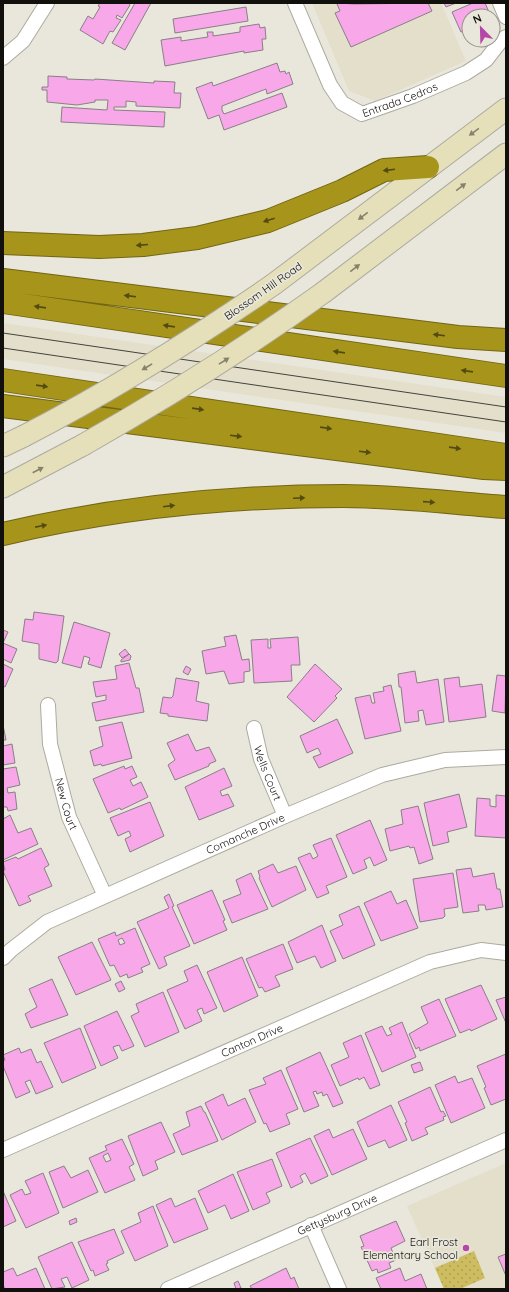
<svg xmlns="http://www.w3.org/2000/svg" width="509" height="1292" viewBox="0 0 509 1292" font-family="Quicksand,sans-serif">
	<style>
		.built { fill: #e3dfcb }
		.park { fill: url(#park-dots) }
		.building { fill: #f8a7e9; stroke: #897f87; fill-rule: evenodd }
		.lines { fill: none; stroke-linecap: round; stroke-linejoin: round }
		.street-casing { stroke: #adab9f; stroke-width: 16 }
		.secondary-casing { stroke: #adab9f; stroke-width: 23 }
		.highway-casing { stroke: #726615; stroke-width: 24 }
		.street { stroke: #fff; stroke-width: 14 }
		.secondary { stroke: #e5dfba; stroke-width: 21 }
		.highway { stroke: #a7941a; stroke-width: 22 }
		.tram { stroke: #44433d; stroke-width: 1 }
		.secondary-bridge-casing { stroke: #adab9f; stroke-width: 23; stroke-linecap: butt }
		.secondary-bridge { stroke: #e5dfba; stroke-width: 21 }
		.oneway { fill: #86826c }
		.oneway2 { fill: #544b12 }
		.poi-dot { fill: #b548a7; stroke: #e9e7db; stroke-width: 1.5 }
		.labels { text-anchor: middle; stroke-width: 3.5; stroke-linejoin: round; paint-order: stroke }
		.street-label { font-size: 11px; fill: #11100c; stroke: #e9e7db }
		.poi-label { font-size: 11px; fill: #11100c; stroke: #e9e7db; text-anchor: end }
	</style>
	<defs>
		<pattern id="park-dots" width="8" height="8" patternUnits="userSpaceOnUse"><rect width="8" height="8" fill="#cdbc60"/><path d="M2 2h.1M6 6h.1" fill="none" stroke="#afa152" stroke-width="1.8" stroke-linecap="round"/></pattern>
	</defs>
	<rect width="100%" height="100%" fill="#e9e7db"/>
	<!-- built -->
	<path class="built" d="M312,3H441L466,61L375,101L349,91Z
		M3,323L506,397V433L3,359Z
		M506,1163V1289H444L407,1206Z"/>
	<!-- park -->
	<path class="park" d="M474,1251L485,1278L460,1289H444L435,1268Z"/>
	<!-- building -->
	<path class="building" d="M100,3H129L130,5L122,18L117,15L116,18L121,20L113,32L110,31L103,44L80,30L88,16L93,19L100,7L98,6Z
		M135,3H151L125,50L112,43Z
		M339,3L354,4L428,3L432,11L351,47L335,13L340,11L337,4Z
		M444,3H456L446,7Z
		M473,3H485L489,12L484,16H469V29L461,32L452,12Z
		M246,7L248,21L175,33L173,19Z
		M259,24L260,28L265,27L266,39H262L263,50L244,53V51L165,66L161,40L181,37V41L208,37L207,32H213V36L240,32V27Z
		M277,63L280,72L285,71L286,74L289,72L293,84L267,94L266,89L222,106V110L224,114L282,93L287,107L224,130L219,115L208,119L196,88L212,82L213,86Z
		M48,76L67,77V79L94,80L95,79L154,83V81L175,82L174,93H181L180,108L136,106V102L126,101V107H114V110L165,112L164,127L61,122L62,107L107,110L108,100H95V102L77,105L47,102V90H42V87H48Z
		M34,612L64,616L58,661L56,663L39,659V644L22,641L25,619L33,620Z
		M74,622L110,633L101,668L88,664L90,658L84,656L81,668L62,663Z
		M3,630L8,632L3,643L17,649L11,663L3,659Z
		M236,635L242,660L249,659L250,671L244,672V682L229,684L224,671L206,674L202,651L226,646L224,637Z
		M298,637L300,665H291L292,681L254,683L251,640L268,639V648H271L270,639Z
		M125,649L129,654L122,658L119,654Z
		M129,654L131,656L130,660L121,662V660Z
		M129,663L136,688H139L144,712L96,721L92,703L106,700V695L96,697L93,682L117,679L115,666Z
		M3,664L13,669L5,687L3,686Z
		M315,664L342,689L335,696L337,698L314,722L287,697Z
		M186,666L191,669L188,675L183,672Z
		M415,671L417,683L438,679L444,722L426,725L423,710L418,711L419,721L405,723L401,687H399L398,674Z
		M497,675L506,676L505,713L492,711Z
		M459,677L460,687L482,684L486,717L449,722L444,679Z
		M176,678L199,682L196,701L209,704L207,721L168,716V714L160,713L163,697L171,698L173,696Z
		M391,685L401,731L365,739L355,698L370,695L372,703H375L373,693L384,691L383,687Z
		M337,719L353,753L319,768L313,757L321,754L318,748L307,753L300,736Z
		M122,722L132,758L102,766L101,764L94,766L90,751L103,746L99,727Z
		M3,725L6,740H3Z
		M188,734L196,751L209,747L216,761L209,764V766L175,780L168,765L175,760L167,743Z
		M12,744L15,763L3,765V746Z
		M124,766L125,769L132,766L137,777L130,780L133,786L141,782L148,797L121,810L120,808L108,813L93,779Z
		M16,767L20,785L7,788L8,793L15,792L17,809L8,811L7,807H3V769Z
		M224,768L232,786L220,791L222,796L228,794L234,806L199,820L185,787Z
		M459,794L467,827L447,832L449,842L433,846L424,803Z
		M496,795L506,796V838L475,836L477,798L490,799V806L496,807Z
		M150,802L164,836L130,852L125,839L131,836L129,831L118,836L110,818Z
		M418,806L433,859L419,864L414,847L410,848L409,846L390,851L385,829L403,824L401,810Z
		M10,815L18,833L31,828L38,844L3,860V819Z
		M370,820L387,860L374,866L370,857L364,860L367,868L353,874L336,835Z
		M331,838L347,877L326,886L329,893L317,898L298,858L310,853L313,859L318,856L313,845Z
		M41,848L49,865L44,868L52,886L28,896L31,901L19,906L3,871L5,870L3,862L16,857L18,859Z
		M273,864L278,873L296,866L306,890L272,907L259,878L260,877L258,871Z
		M471,868L473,877L494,873L497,889H500L503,907L486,910L485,905H478L479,911L463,913L456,870Z
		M251,873L268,909L232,923L223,901L241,894L236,880Z
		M453,873L458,907L444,909L445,916L443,918L420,922L413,879Z
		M212,890L225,920L223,921L227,930L194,944L177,905Z
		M391,891L397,904L406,900L418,928L381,941L364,903Z
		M169,894L174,906L172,907L190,946L164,957L167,965L159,969L137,922L169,908L164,897Z
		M359,906L375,945L343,959L330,931L343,925L339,915Z
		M322,925L336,961L321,968L315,956L297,963L288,942Z
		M135,928L150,964L141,968L143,972L128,978L127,974L120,977L114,965L110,966L98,939L115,932L116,936ZM122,938L125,943L120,945L118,940Z
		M92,942L111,980L76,995L58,957Z
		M283,944L293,969L275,976L280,986L265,992L262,987L259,988L246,959Z
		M242,957L258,996L224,1012L207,972Z
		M197,965L217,1008L204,1014L202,1008L197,1010L202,1021L185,1029L167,990L188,981L184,971Z
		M52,979L68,1015L31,1028L25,1014L37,1007L29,989Z
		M121,981L125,989L119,992L115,984Z
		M481,985L497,1019L471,1031L470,1029L460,1033L445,999Z
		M163,992L179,1032L145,1047L131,1016L139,1012L136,1004Z
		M506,997V1023L496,1000Z
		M439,999L456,1036L420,1051L419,1047L416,1049L409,1034L428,1023L421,1007Z
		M117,1011L134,1046L122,1051L119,1045L113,1047L118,1058L101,1066L84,1026Z
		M402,1022L416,1057L382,1072L365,1033L382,1026L387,1036L392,1034L389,1028Z
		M80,1028L96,1068L62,1083L44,1043Z
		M361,1035L380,1085L370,1089L364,1077L359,1080L358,1078L340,1086L331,1065L349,1057L343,1043Z
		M19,1048L21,1053L31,1049L37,1063L41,1061L53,1087L36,1094L30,1080L25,1082L30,1092L16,1098L3,1066V1061L5,1060L3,1055Z
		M320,1052L343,1103L333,1107L327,1094L323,1096L322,1092L317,1094L316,1091L313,1092L319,1106L304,1112L286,1068Z
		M506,1054V1099L491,1105L484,1088L486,1087L477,1066Z
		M420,1062L423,1070L414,1073L411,1065Z
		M281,1070L298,1109L286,1114L290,1124L270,1132L266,1123L264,1124L249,1090L266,1084L263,1078Z
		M455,1076L458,1083L472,1078L485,1108L451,1123L435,1085Z
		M430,1087L441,1112L443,1111L446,1116L443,1117L444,1120L425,1128L428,1134L412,1141L405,1123L407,1122L398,1102Z
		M223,1094L228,1106L245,1098L256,1122L222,1140L205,1103Z
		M391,1105L407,1140L389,1148L385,1140L368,1147L357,1122Z
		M201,1106L204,1112H205L218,1141L182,1155L173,1134L190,1126L186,1112Z
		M161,1122L175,1152L155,1161L158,1169L143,1176L128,1136Z
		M329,1129L333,1138L353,1129L367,1159L332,1175L314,1136Z
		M310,1138L328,1176L311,1184L305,1173L300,1176L303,1182L291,1188L276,1153Z
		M122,1139L134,1164L129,1167L135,1180L105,1193L89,1158L107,1150L105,1146ZM108,1153L111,1160L106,1162L103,1156Z
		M272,1159L282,1186L266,1193L270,1201L269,1203L253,1210L237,1172Z
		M64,1166L71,1178L88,1170L98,1192L63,1208L49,1172Z
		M43,1173L59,1213L26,1228L10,1195L22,1189L25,1195L31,1193L25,1181Z
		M233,1174L249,1211L231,1219L225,1205L208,1213L198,1191Z
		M3,1191L16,1221L3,1227Z
		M171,1198L175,1207L195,1198L208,1229L174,1243L156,1205Z
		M153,1206L168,1246L135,1261L121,1231L141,1222L138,1213Z
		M76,1218L77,1222L70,1225L69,1221Z
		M396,1221L405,1241L391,1248L396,1260L389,1263L391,1268L378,1273L377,1269L372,1271L361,1247L364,1246L360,1236Z
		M114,1229L124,1253L107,1261L108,1263L106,1264L109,1270L95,1276L93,1270L91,1271L78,1242Z
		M72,1242L89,1280L72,1288L67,1277L61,1279L65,1287L52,1289L38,1257Z
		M506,1254V1276L498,1257Z
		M13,1268L17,1276L36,1268L45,1289H5L3,1285V1272Z
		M286,1268L291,1279L294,1277L299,1289H252L250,1286Z
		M400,1268L405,1281L421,1274L427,1289H381L376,1278Z
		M238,1281L241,1288L236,1289L234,1283Z"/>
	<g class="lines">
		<defs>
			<g id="street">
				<path id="s1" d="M295,3L330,85L342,103L362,114L413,96L466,73L486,60L500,42L506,37"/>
				<path d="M500,3L506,17"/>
				<path d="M3,58L23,41L47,3"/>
				<path id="s2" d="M48,705L50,744L69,817L105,896"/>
				<path id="s3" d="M254,728L261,759L285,816"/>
				<path id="s4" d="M3,958L11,950L47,922L285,816L382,775L445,760L506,757"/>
				<path id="s5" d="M3,1150L430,962L481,950L506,953"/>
				<path d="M311,1225L339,1289"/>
				<path id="s6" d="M168,1289L506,1140"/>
			</g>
			<path id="secondary" d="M274,284L506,109
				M324,292L506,154
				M3,446L24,436
				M3,487L83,445"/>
			<path id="highway" d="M3,243L99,247L143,245L197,238L268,221L342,191L384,170L428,167
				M3,280L458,337L506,340
				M3,302L506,376
				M3,380L506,455
				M3,406L484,468L506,469
				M3,534C114,508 229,496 343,496C396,496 452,503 506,507"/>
		</defs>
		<!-- street casing -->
		<use href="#street" class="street-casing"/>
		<!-- secondary casing -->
		<use href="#secondary" class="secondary-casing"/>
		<!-- highway casing -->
		<use href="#highway" class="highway-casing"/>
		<!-- street -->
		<use href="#street" class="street"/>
		<!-- secondary -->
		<use href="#secondary" class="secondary"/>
		<!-- highway -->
		<use href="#highway" class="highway"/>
		<!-- tram -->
		<path class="tram" d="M3,333L506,407
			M3,348L506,422"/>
		<defs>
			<path id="secondary-bridge" d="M24,436C111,391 193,340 274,284
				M83,445C166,398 246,348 324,292"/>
		</defs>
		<!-- secondary-bridge casing -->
		<use href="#secondary-bridge" class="secondary-bridge-casing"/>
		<!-- secondary-bridge -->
		<use href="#secondary-bridge" class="secondary-bridge"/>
	</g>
	<!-- one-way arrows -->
	<defs><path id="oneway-solid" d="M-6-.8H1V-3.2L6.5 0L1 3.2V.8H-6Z"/></defs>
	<g class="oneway">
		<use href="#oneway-solid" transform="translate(474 132) rotate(144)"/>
		<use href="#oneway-solid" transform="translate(461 187) rotate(-37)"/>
		<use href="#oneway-solid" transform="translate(363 216) rotate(143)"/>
		<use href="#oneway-solid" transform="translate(355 268) rotate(-38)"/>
		<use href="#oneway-solid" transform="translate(224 361) rotate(-32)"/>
		<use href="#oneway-solid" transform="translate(147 367) rotate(149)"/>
		<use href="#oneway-solid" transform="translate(38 470) rotate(-27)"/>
	</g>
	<g class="oneway2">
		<use href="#oneway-solid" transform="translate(389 170) rotate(173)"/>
		<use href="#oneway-solid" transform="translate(269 220) rotate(162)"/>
		<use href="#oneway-solid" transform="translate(142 245) rotate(175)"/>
		<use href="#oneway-solid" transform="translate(130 296) rotate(-173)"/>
		<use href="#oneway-solid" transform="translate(40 307) rotate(-172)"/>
		<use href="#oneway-solid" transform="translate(169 326) rotate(-172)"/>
		<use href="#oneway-solid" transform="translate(439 335) rotate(-173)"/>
		<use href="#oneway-solid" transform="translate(339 352) rotate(-172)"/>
		<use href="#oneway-solid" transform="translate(467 371) rotate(-172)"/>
		<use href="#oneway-solid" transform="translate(42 386) rotate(8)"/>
		<use href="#oneway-solid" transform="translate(198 409) rotate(8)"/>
		<use href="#oneway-solid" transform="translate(326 428) rotate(8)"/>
		<use href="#oneway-solid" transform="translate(236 436) rotate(7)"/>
		<use href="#oneway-solid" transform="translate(455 448) rotate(8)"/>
		<use href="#oneway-solid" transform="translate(365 452) rotate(7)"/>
		<use href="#oneway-solid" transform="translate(299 498) rotate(-2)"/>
		<use href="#oneway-solid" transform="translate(429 502) rotate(4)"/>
		<use href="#oneway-solid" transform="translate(169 506) rotate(-7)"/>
		<use href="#oneway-solid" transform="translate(41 526) rotate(-11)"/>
	</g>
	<!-- markers -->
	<circle class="poi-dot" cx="466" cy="1248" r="4"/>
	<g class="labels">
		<!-- street labels -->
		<g class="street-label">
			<text dy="4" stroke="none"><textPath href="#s1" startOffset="174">Entrada Cedros</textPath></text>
			<text transform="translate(263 291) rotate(-35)" y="4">Blossom Hill Road</text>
			<text dy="4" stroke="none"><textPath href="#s3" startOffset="47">Wells Court</textPath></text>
			<text dy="4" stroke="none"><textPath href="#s2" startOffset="101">New Court</textPath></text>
			<text dy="4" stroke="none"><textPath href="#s4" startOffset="274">Comanche Drive</textPath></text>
			<text dy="4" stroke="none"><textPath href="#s5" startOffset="272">Canton Drive</textPath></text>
			<text dy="4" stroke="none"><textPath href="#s6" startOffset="185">Gettysburg Drive</textPath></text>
		</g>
		<!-- poi labels -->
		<g class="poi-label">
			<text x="458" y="1246">Earl Frost<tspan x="458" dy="13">Elementary School</tspan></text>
		</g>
	</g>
	<!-- border -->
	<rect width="509" height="1292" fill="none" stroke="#11100c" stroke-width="8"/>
	<!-- north arrow -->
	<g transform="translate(481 28) rotate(337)"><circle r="19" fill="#e9e7db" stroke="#939188"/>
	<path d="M0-3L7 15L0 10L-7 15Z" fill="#b548a7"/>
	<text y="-6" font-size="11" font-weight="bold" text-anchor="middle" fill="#11100c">N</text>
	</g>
</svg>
